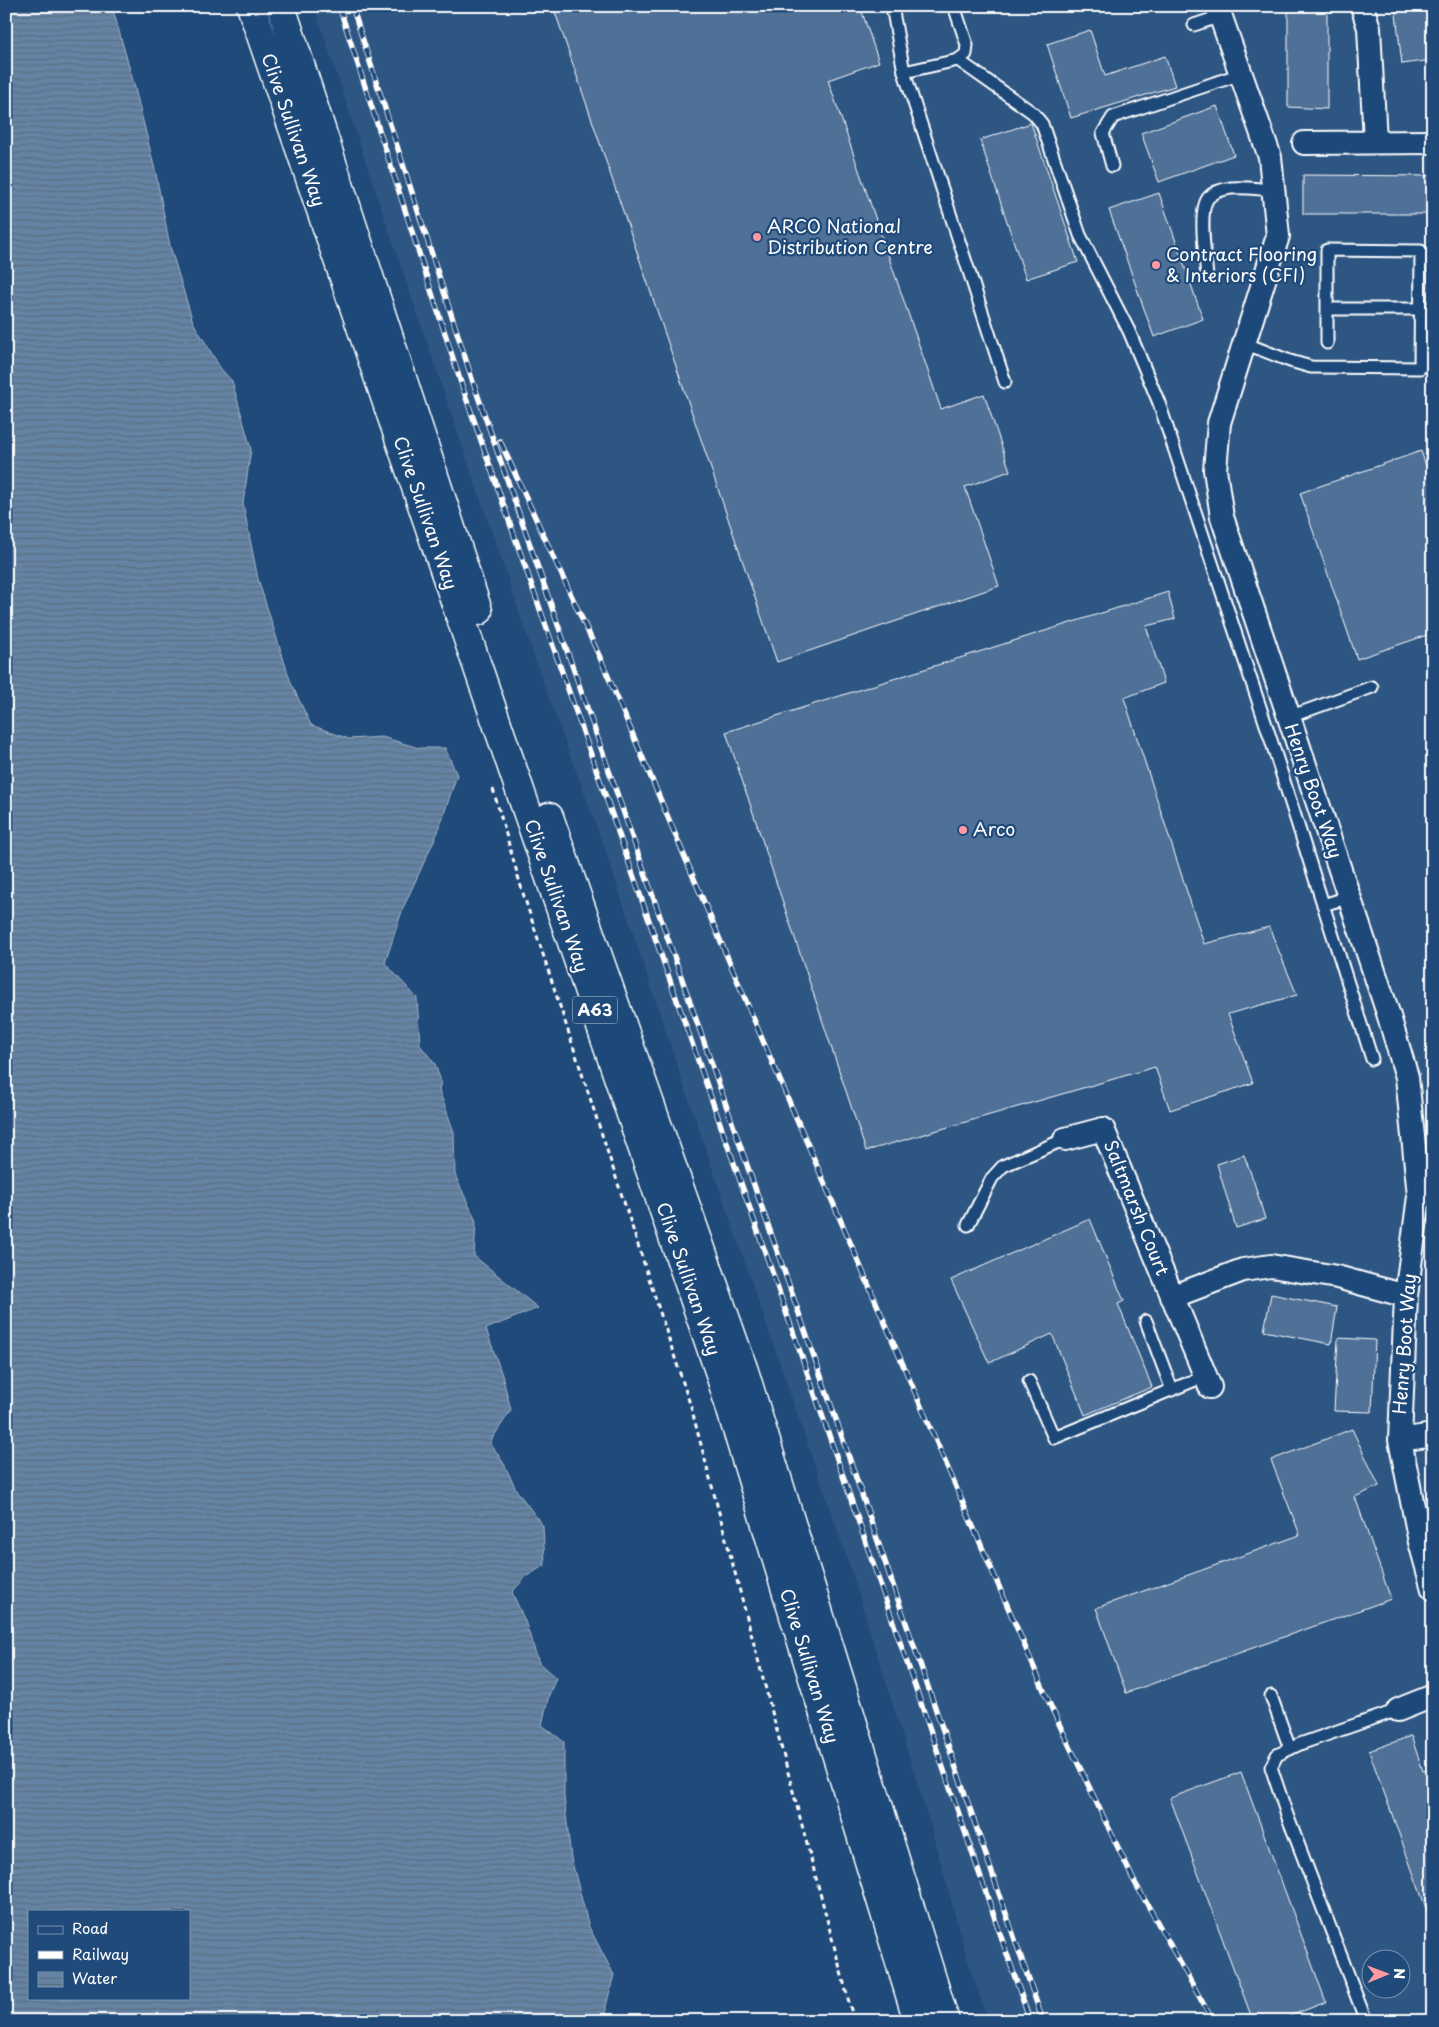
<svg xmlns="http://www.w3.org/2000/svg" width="1439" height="2027" viewBox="0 0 1439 2027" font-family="'Playpen Sans',sans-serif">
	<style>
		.built { fill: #2e5683; fill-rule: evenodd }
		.water { fill: url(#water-rules); stroke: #a3b5c8; fill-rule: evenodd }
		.building { fill: #507197; stroke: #fff }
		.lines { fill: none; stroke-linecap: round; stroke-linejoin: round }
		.service-casing { stroke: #fff; stroke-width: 15 }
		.minor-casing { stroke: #fff; stroke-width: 26 }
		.trunk-casing { stroke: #fff; stroke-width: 31 }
		.path { stroke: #fff; stroke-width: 3; stroke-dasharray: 5 4; stroke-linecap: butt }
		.service { stroke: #1f4a7a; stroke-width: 11 }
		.minor { stroke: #1f4a7a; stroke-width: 22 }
		.trunk { stroke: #1f4a7a; stroke-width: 28 }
		.rail-casing { stroke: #fff; stroke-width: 5.5 }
		.rail { stroke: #1f4a7a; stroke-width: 4; stroke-dasharray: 11; stroke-linecap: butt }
		.poi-dot { fill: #ff9aa2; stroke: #1f4a7a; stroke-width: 2 }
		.labels { text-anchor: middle; stroke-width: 4.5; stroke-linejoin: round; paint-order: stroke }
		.shield { fill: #1f4a7a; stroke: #bcc9d7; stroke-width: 1 }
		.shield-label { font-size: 16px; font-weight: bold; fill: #fff }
		.street-label { font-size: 18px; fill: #fff; stroke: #1f4a7a }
		.poi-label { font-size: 18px; fill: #fff; stroke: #1f4a7a; text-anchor: start }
	</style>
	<defs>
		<pattern id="water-rules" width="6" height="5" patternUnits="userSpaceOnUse" patternTransform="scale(1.25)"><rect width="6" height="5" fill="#6583a4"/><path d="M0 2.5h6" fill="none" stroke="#5b6d81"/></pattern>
	</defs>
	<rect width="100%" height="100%" fill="#1f4a7a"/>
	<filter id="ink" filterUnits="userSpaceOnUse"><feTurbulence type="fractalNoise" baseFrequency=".02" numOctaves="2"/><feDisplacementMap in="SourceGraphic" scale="10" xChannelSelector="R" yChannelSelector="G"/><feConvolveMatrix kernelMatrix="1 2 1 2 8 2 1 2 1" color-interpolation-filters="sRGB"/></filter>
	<g filter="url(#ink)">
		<!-- built -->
		<path class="built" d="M314,6H1433V2021H988L968,1962L930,1824L851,1570L682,1080L605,849L544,685L383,214ZM1372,1960H1402V1990H1372Z"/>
		<!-- water -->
		<path class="water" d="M6,6H112L134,84L156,174L170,246L193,322L221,369L232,381L251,449L243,504L258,579L291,683L311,725L349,739L382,737L419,748H445L457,775L438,832L403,908L385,963L417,998L420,1045L435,1064L438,1073L441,1081L439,1090L454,1132L455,1175L476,1221L474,1256L538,1308L486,1329L502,1375L511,1410L490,1442L504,1464L517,1491L543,1526L545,1565L527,1576L512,1592L525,1621L539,1663L556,1678L549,1695L542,1725L564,1742V1797L571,1858L589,1927L614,1975L606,2006V2018L611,2021H6ZM29,1911H189V1998H29Z"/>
		<!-- building -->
		<path class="building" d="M553,6H860L879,62L828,80L941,409L984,394L1010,471L965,487L999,586L777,662Z
			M1288,6H1327V109L1288,107Z
			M1395,6H1433V60L1402,64Z
			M1090,30L1105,76L1165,56L1175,86L1071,118L1047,44Z
			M1217,106L1234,155L1159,182L1141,133Z
			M1031,123L1078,262L1026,279L980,140Z
			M1303,175L1433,176V214H1303Z
			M1159,193L1203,319L1154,337L1109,210Z
			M1421,451L1433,486V633L1357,659L1300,493Z
			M1168,592L1175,619L1146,626L1164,683L1124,698L1204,944L1269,927L1297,995L1228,1014L1253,1083L1170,1110L1155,1067L866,1151L726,732Z
			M1244,1155L1254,1182L1265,1219L1236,1228L1217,1164Z
			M1090,1219L1124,1301L1118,1304L1152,1387L1085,1415L1052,1334L989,1363L951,1280Z
			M1271,1294L1337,1307L1331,1344L1264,1331Z
			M1338,1338L1375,1340L1372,1412L1334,1411Z
			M1352,1429L1379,1486L1355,1497L1391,1599L1126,1693L1096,1608L1300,1535L1271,1460Z
			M1411,1736L1423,1771L1433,1768V1922H1431L1369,1751Z
			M1241,1772L1326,2002L1277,2021H1253L1170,1798Z"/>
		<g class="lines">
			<defs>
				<path id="service" d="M892,6L904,72L1005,382
					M1194,25L1221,16
					M958,60L1033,113L1042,124L1080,235L1129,331L1159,403L1271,740L1372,1059
					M904,72L958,60L966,54L967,45L954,6
					M1112,166L1103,133L1113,117L1241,74
					M1207,277C1206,260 1197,209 1209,197C1214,192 1224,189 1231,188C1244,187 1259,189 1273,190
					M1327,309V343
					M1244,343L1290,361L1311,367L1420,368L1421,251L1327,250V309H1421
					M1289,717L1372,687
					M1323,905L1349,897
					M968,1225L992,1178L1003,1166L1065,1139
					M1146,1321L1172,1390
					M1029,1381L1054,1438L1205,1376
					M1271,1696L1290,1749
					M1366,2021L1287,1815L1271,1767L1277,1755L1300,1744L1398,1710"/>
				<path id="minor" d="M1217,6L1270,157L1278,236L1219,423L1215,470L1222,517L1388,1013L1407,1077L1419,1196L1406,1296L1400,1440L1420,1542L1433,1589
					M1362,6L1369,28L1375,141
					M1304,143L1433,142
					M1065,1139L1103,1129L1210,1387
					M1172,1297L1243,1270L1271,1266L1337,1277L1406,1296
					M1400,1440L1433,1435
					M1398,1710L1433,1696"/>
				<path id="trunk" d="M251,6L719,1371L918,2021
					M281,6L478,611
					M549,817L744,1371L945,2021"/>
			</defs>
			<!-- service casing -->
			<use href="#service" class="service-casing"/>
			<!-- minor casing -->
			<use href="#minor" class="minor-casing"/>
			<!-- trunk casing -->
			<use href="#trunk" class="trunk-casing"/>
			<!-- path -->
			<path class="path" d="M493,789L522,890L691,1407L854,2021"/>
			<!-- service -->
			<use href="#service" class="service"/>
			<!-- minor -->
			<use href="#minor" class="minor"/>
			<!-- trunk -->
			<use href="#trunk" class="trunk"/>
			<defs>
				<path id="rail" d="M339,6L462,386L820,1409L1030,2021
					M352,6L473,382L831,1405L1043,2021
					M500,441L602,662L763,1041L1052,1709L1133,1879L1213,2021"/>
			</defs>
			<!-- rail casing -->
			<use href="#rail" class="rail-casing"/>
			<!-- rail -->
			<use href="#rail" class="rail"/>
		</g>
	</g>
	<!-- markers -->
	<g class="poi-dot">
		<circle cx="757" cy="237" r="5"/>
		<circle cx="1156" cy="265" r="5"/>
		<circle cx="963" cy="830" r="5"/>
	</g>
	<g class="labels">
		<!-- shield labels -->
		<rect class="shield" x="572.5" y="996.5" width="45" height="27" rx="4"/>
		<g class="shield-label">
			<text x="595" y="1016">A63</text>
		</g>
		<!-- street labels -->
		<g class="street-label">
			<text transform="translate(293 130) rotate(71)" y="6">Clive Sullivan Way</text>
			<text transform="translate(425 513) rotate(71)" y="6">Clive Sullivan Way</text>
			<text transform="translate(1313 791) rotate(71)" y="6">Henry Boot Way</text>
			<text transform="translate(556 896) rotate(71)" y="6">Clive Sullivan Way</text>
			<text transform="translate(1136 1208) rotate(68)" y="6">Saltmarsh Court</text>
			<text transform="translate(688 1279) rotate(71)" y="6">Clive Sullivan Way</text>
			<text transform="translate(1405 1344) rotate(-86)" y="6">Henry Boot Way</text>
			<text transform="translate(809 1666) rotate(73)" y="6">Clive Sullivan Way</text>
		</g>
		<!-- poi labels -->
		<g class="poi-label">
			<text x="767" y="233">ARCO National<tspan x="767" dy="21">Distribution Centre</tspan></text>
			<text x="1166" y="261">Contract Flooring<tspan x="1166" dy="21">&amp; Interiors (CFI)</tspan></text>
			<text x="973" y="836">Arco</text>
		</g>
	</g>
	<!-- margin -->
	<rect width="1439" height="2027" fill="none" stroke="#1f4a7a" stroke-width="25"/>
	<rect x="12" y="12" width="1414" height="2002" fill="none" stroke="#fff" stroke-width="2" filter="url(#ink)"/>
	<!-- legend -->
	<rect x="28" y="1910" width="162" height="90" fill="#1f4a7a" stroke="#7992af"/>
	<rect x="38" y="1926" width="25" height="8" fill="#1f4a7a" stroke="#7992af"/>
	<text x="72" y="1934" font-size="15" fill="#ffffff">Road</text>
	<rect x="38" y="1951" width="25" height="8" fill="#ffffff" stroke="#7992af"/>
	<text x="72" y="1960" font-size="15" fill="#ffffff">Railway</text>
	<rect x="38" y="1972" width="25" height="15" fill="url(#water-rules)" stroke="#7992af"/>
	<text x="72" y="1984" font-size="15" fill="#ffffff">Water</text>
	<!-- north arrow -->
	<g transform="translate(1386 1974) rotate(89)"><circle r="24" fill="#1f4a7a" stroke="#7992af"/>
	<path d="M0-4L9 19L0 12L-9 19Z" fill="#ff9aa2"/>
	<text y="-8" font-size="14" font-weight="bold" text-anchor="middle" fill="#ffffff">N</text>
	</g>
</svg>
